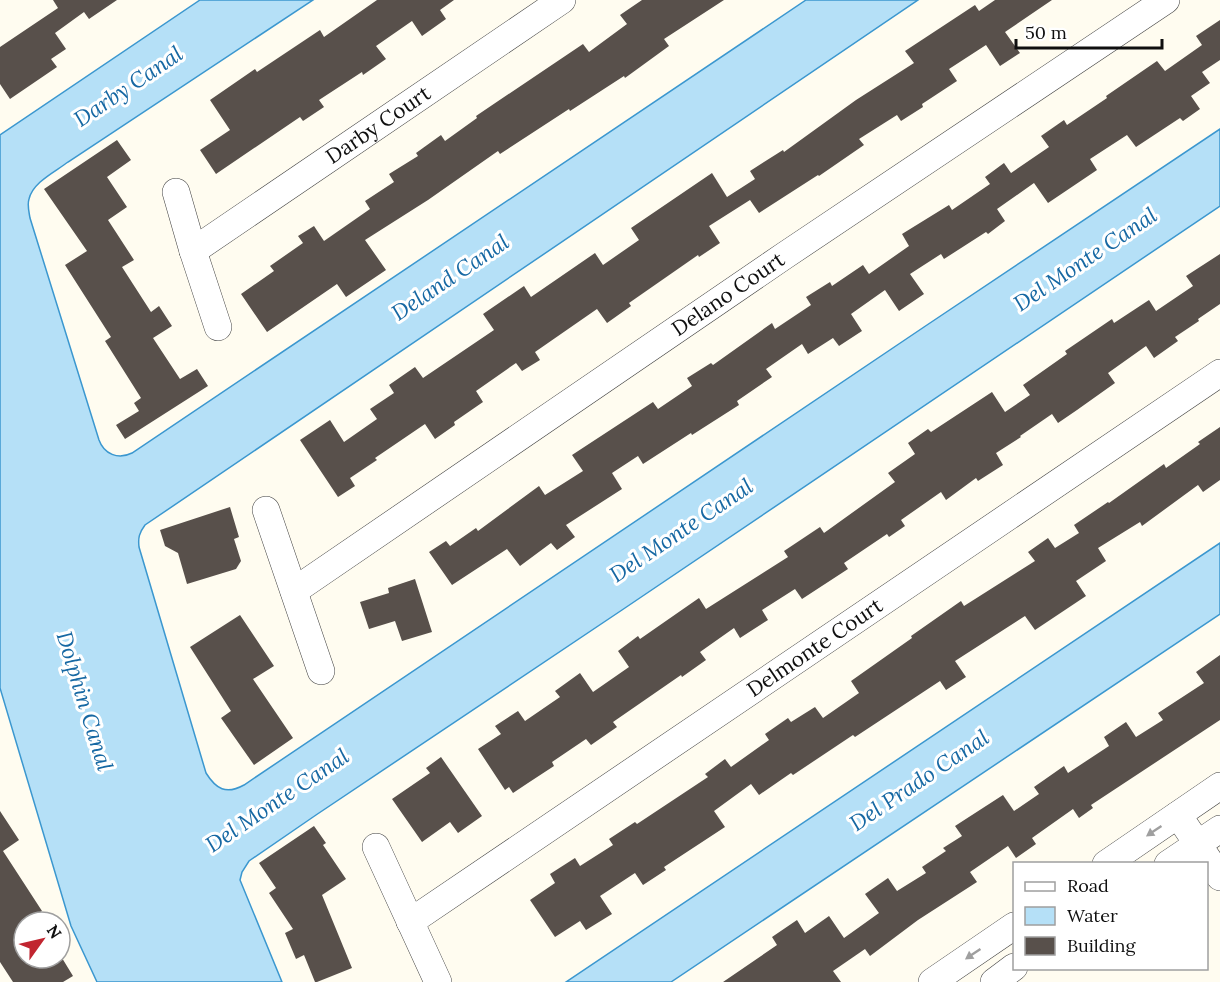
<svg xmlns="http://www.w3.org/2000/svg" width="1220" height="982" viewBox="0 0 1220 982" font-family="Lora,serif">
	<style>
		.water { fill: #b5e0f7; stroke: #3b97cf; stroke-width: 1.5 }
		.building { fill: #58504b }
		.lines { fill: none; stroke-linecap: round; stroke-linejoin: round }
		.minor-casing { stroke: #424242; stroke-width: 28 }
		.minor { stroke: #fff; stroke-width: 27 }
		.oneway { fill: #9f9f9f }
		.labels { text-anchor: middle; stroke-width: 6; stroke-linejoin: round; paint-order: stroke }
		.street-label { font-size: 21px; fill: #0f0f0f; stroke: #fff }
		.water-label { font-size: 22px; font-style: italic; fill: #1668a3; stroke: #fff }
	</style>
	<rect width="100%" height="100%" fill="#fffcf0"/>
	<!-- water -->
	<path class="water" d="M200,0H313L68,162C55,172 33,182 29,199C27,205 29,212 30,218L99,440C104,454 118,460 132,453L806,0H918L145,525C139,533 138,538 139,547L206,773C216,789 226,795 244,785L924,327L1220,129V206L622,610L316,815L249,861L242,872L240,880L282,982H97L71,926L0,688V135Z
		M1220,543V614L671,982H566Z"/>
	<!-- building -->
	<path class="building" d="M53,0H117L89,19L84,12L55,33L66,49L51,59L57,67L10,99L0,84V47L58,8Z
		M377,0H454L440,10L446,19L422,36L412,21L376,46L386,59L363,75L362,72L319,100L324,107L303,121L300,117L216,174L200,150L230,130L210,100L255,69L257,72L320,30L324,37Z
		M642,0H724L664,39L669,46L625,78L624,76L570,111L569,109L500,154L498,151L428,200L365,240L386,270L346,297L337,284L267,332L241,294L274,271L270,266L303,243L298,236L314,226L324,241L370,209L365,201L394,182L389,174L418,156L416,153L441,135L445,141L477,118L476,116L583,44L589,52L627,24L620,15Z
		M995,0H1052L1005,32L1020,53L1000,66L986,45L949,69L957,81L922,104L923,107L901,121L897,115L859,139L864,145L819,176L818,175L759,213L750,200L709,226L720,243L699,257L698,255L629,303L631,306L607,323L597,309L535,352L540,360L522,371L516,363L476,391L483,402L454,422L455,425L435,439L425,424L375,458L377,460L350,478L355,486L338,497L300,440L330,420L344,442L377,419L370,409L394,393L389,385L415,367L423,378L494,330L483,314L524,286L531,297L595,253L603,265L639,240L631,228L712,173L727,197L755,179L750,171L783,150L784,152L856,100L914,63L905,51L975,5L979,11Z
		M1220,20V60L1202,72L1210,83L1191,96L1200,109L1183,121L1180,118L1136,147L1127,135L1090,159L1097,170L1048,203L1034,183L997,209L1005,221L988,234L986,232L944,259L941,254L910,274L924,294L899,311L885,290L851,314L862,331L839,346L833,338L808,354L802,344L766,369L772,377L737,401L739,405L692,435L691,433L643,464L638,456L612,473L622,489L566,525L575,537L557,550L551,543L520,566L507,549L452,585L429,552L446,541L450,546L476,528L478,531L539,486L545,495L583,471L572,455L653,402L658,409L692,386L687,378L711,363L713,365L772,323L775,329L811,305L806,297L830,282L832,286L863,265L869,274L909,246L902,234L949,205L952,210L990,184L985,177L1004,163L1011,173L1049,147L1041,136L1064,120L1067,125L1107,98L1106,96L1157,61L1165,71L1202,45L1196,36Z
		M117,140L131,160L107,177L127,207L108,220L134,260L122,267L151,312L159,306L172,326L153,338L180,379L197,369L208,386L125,439L116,425L139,411L134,403L141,398L105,341L111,337L65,265L87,251L44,189Z
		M1220,254V304L1198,319L1199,321L1175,337L1178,341L1154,358L1146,346L1108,373L1115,383L1077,410L1058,423L1052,414L1020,436L1021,437L996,453L1003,465L978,481L976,478L946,500L941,492L901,520L905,526L889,537L887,534L844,563L848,569L802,599L795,589L762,610L768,620L740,638L734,628L700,652L706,660L682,677L681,675L613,722L617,727L591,745L586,739L552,762L554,766L528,783L513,793L509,787L505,790L478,749L501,734L495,726L518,711L525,721L560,697L555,691L580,673L593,692L629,667L618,651L638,636L640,639L699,598L706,609L788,557L784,551L820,527L824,533L895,482L888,473L915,454L908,443L928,429L931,432L992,392L1005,412L1030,395L1023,385L1067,354L1065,351L1112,319L1114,323L1149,300L1156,311L1193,286L1186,276Z
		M1220,427V480L1203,492L1198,485L1142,526L1140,522L1098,548L1106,561L1076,581L1086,596L1035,630L1025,616L955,661L966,677L946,690L940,681L855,737L853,735L793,775L791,773L759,795L751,784L714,811L725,827L664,867L666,870L643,885L635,873L600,896L612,914L586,930L580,921L555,937L530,900L555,883L550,874L575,858L580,866L613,845L609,839L635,822L637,824L708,777L705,774L725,759L731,767L769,740L765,734L788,718L791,722L815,707L823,718L859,693L851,681L912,638L911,636L961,601L964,606L1035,561L1028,552L1048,538L1055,548L1079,533L1074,525L1108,502L1109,503L1164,464L1166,468L1200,444L1198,442Z
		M230,507L239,537L234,539L241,561L236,569L187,584L178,553L165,546L160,530Z
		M415,579L432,632L402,641L395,621L369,629L360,602L389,593L388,588Z
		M240,615L274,666L253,679L293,738L254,765L221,718L231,711L190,647Z
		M1220,655V720L1091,805L1093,808L1079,818L1073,809L1032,838L1036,844L1016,858L1008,846L970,872L977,882L918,920L870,956L865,949L833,971L841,982H723L777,945L772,937L797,920L805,933L829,916L844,938L879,913L865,894L888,878L897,891L926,873L922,867L946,851L943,848L962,836L955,826L1003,795L1014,811L1039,794L1034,787L1064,766L1068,773L1109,746L1104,737L1126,722L1136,737L1163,720L1158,713L1204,683L1196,672Z
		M441,757L482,816L458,833L450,822L422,842L392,799L430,773L426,768Z
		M0,811L19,840L3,851L42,911L24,922V958H62L73,976L63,982H13L0,962Z
		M314,826L326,843L323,845L346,879L322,895L352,968L317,982H315L304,955L296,959L285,933L293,929L269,893L276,888L259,863Z"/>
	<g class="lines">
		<defs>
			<g id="minor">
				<path d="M176,192L193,251L218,327"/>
				<path id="s1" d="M193,251L562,0"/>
				<path d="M266,510L321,671"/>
				<path id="s2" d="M294,591L784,256L1166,0"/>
				<path d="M1178,815L1220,877"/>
				<path d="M376,847L438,982"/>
				<path d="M1106,864L1220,786"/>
				<path d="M1168,864L1220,829"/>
				<path id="s3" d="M410,922L1220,373"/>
				<path d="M932,982L1014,926"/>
				<path d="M994,982L1014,967"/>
			</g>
		</defs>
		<!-- minor casing -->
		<use href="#minor" class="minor-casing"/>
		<!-- minor -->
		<use href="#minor" class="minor"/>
	</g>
	<!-- one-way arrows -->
	<defs><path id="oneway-solid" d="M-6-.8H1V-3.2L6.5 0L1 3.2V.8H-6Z" transform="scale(1.5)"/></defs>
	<g class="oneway">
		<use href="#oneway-solid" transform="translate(1154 831) rotate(146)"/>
		<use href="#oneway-solid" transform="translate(973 954) rotate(146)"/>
	</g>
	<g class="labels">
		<!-- street labels -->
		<g class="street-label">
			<text dy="7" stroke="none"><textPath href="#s1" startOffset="224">Darby Court</textPath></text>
			<text dy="7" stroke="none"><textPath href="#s2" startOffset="526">Delano Court</textPath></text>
			<text dy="7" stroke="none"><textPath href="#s3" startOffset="489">Delmonte Court</textPath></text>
		</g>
		<!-- water labels -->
		<g class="water-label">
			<text transform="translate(128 86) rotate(-34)" y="8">Darby Canal</text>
			<text transform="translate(1085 259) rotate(-34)" y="8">Del Monte Canal</text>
			<text transform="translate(450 277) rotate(-34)" y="8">Deland Canal</text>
			<text transform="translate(681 530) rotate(-34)" y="8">Del Monte Canal</text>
			<text transform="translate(85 701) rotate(73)" y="8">Dolphin Canal</text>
			<text transform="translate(919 780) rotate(-34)" y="8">Del Prado Canal</text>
			<text transform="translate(277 800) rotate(-34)" y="8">Del Monte Canal</text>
		</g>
	</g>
	<!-- legend -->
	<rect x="1013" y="862" width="195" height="108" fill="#ffffff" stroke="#9f9f9f" stroke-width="1.5"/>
	<rect x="1025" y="882" width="30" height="9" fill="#ffffff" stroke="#9f9f9f" stroke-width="1.5"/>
	<text x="1067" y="892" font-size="18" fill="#0f0f0f">Road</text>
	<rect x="1025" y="907" width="30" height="18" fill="#b5e0f7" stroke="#9f9f9f" stroke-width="1.5"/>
	<text x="1067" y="922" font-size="18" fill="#0f0f0f">Water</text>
	<rect x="1025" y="937" width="30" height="18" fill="#58504b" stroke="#9f9f9f" stroke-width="1.5"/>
	<text x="1067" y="952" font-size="18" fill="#0f0f0f">Building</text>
	<!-- north arrow -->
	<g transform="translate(42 940) rotate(56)"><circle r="28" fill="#ffffff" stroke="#9f9f9f" stroke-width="1.5"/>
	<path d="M0-4.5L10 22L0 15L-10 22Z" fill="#c12530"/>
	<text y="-9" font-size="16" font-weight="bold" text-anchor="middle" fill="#0f0f0f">N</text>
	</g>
	<!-- scale -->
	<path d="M1016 39v9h146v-9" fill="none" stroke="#0f0f0f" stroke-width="3"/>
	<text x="1025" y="39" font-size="18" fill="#0f0f0f" stroke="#ffffff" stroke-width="4.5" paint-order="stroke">50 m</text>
</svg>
